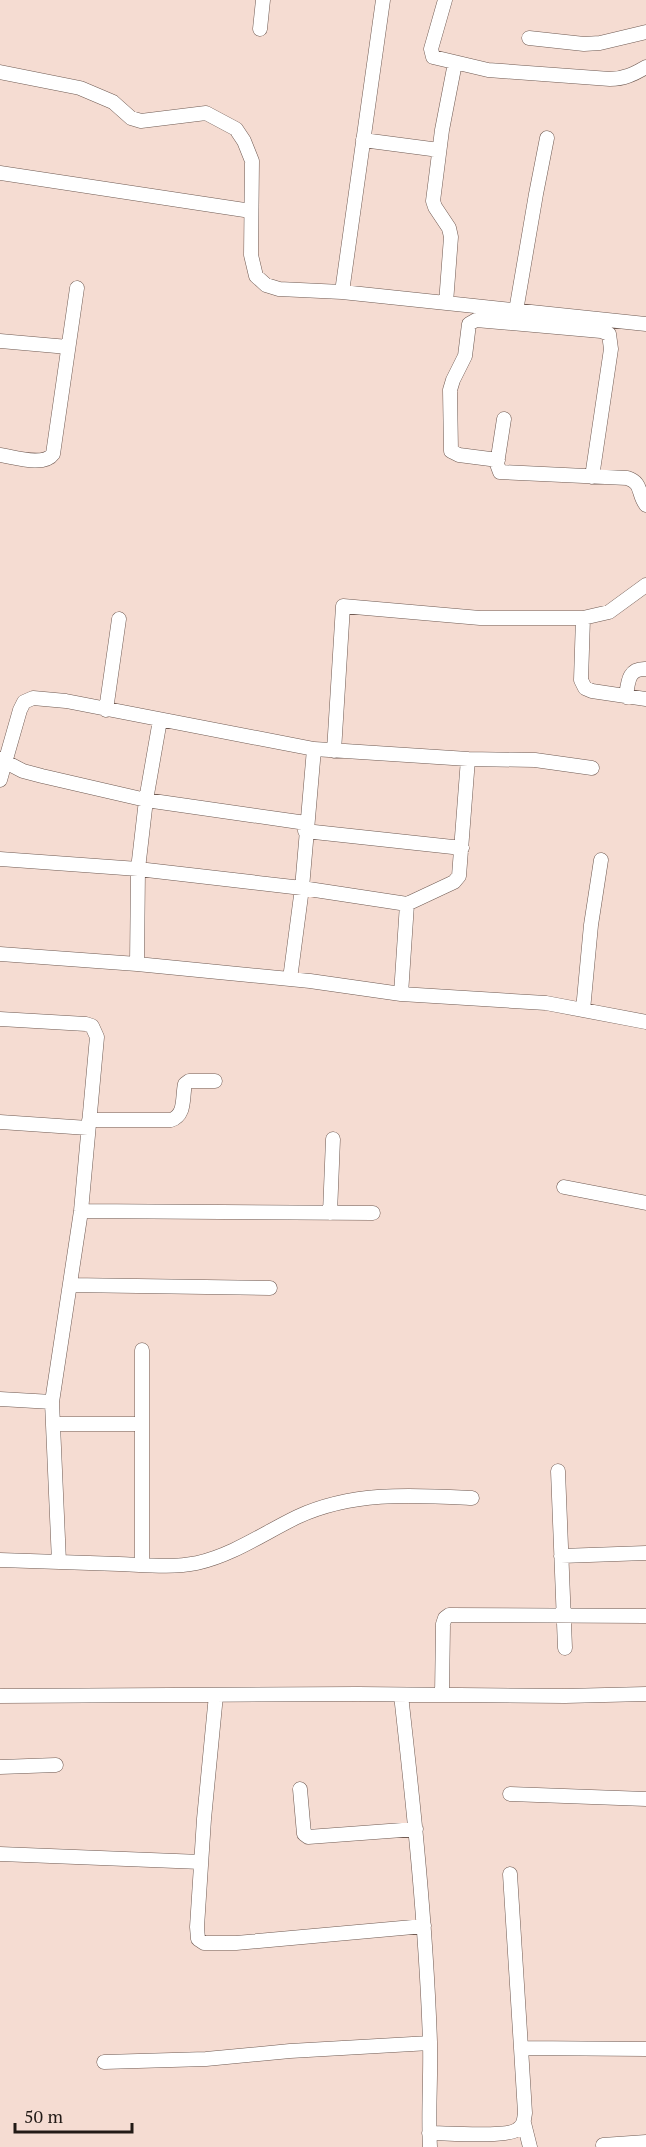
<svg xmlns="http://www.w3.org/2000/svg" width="646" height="2147" viewBox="0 0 646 2147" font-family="'PT Serif',serif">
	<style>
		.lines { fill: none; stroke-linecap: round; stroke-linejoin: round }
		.minor-casing { stroke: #6f5a52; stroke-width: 15 }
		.minor { stroke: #fff; stroke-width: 14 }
	</style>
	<rect width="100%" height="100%" fill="#f5dcd2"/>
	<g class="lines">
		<defs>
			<path id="minor" d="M445,0L431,49L433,57L488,70L610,79C624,79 634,74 646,67
				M260,29L263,0
				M529,38L584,44L600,43L646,32
				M0,72L80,88L113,102L131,118L141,121L206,113L236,129L244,141L252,161L251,255L256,276L266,285L279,289L342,292L646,324
				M363,140L439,150
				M0,173L251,211
				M342,292L383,0
				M446,303L451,237L449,228L435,207L433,201L442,130L455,63
				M516,311L536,194L547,138
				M0,341L68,347
				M504,419L497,464L500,472L627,478C643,483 637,493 646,505
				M0,455C14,457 44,467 53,454L77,288
				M498,460L459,455L451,451L450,390L453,380L465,356L469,324L476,320L601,331L609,334L611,349L592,477
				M583,618L581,680L585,688L592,691L646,699
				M626,697C628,682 628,668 646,669
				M106,710L119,619
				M160,720L146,800L138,869L302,888L407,904
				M334,751L343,606L480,618H583L609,612L646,585
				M0,759L23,771L42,776L146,800L306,823
				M468,759L535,760L592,768
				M0,780L20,710L24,702L33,698L66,701L314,749
				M305,831L462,848
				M0,859L138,869L137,964L310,981L401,994L546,1003L646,1022
				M0,954L137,964
				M290,979L302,888L314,749L468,759L459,876L454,882L407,904L401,994
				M583,1010L591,925L601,860
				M0,1019L86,1024L92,1026L97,1037L81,1211L52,1402L0,1399
				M89,1120H171C186,1115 182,1097 185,1084L189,1081H215
				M0,1122L88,1128
				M564,1187L646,1203
				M81,1211L373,1213
				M330,1213L333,1139
				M70,1285L270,1288
				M52,1402L59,1562
				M53,1424H142
				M558,1471L565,1648
				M561,1556L646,1553
				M0,1560C40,1561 79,1563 119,1564C145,1565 172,1568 197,1563C233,1555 264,1533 297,1517C353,1491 413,1495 472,1498
				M142,1565V1350
				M216,1695L204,1819L197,1927L198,1939L204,1943H236L424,1926
				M401,1695C414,1810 426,1925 430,2042C431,2077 428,2112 430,2147
				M442,1695L443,1624L445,1618L449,1615L646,1616
				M0,1696L358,1694L565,1696L646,1694
				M0,1767L56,1765
				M300,1789L304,1834L308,1837L416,1829
				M510,1794L646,1799
				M0,1854L201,1862
				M510,1874L521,2048L646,2049
				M104,2062L206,2059L290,2051L430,2043
				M524,2123L530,2147
				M429,2133C446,2133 508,2138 518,2129C524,2125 524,2120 525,2113L521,2048
				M603,2145L646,2142"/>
		</defs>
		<!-- minor casing -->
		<use href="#minor" class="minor-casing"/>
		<!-- minor -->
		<use href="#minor" class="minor"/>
	</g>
	<!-- scale -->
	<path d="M15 2123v9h117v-9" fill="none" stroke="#221a16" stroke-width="3"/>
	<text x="24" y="2123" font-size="18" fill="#221a16" stroke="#f5dcd2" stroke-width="4.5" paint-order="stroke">50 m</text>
</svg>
